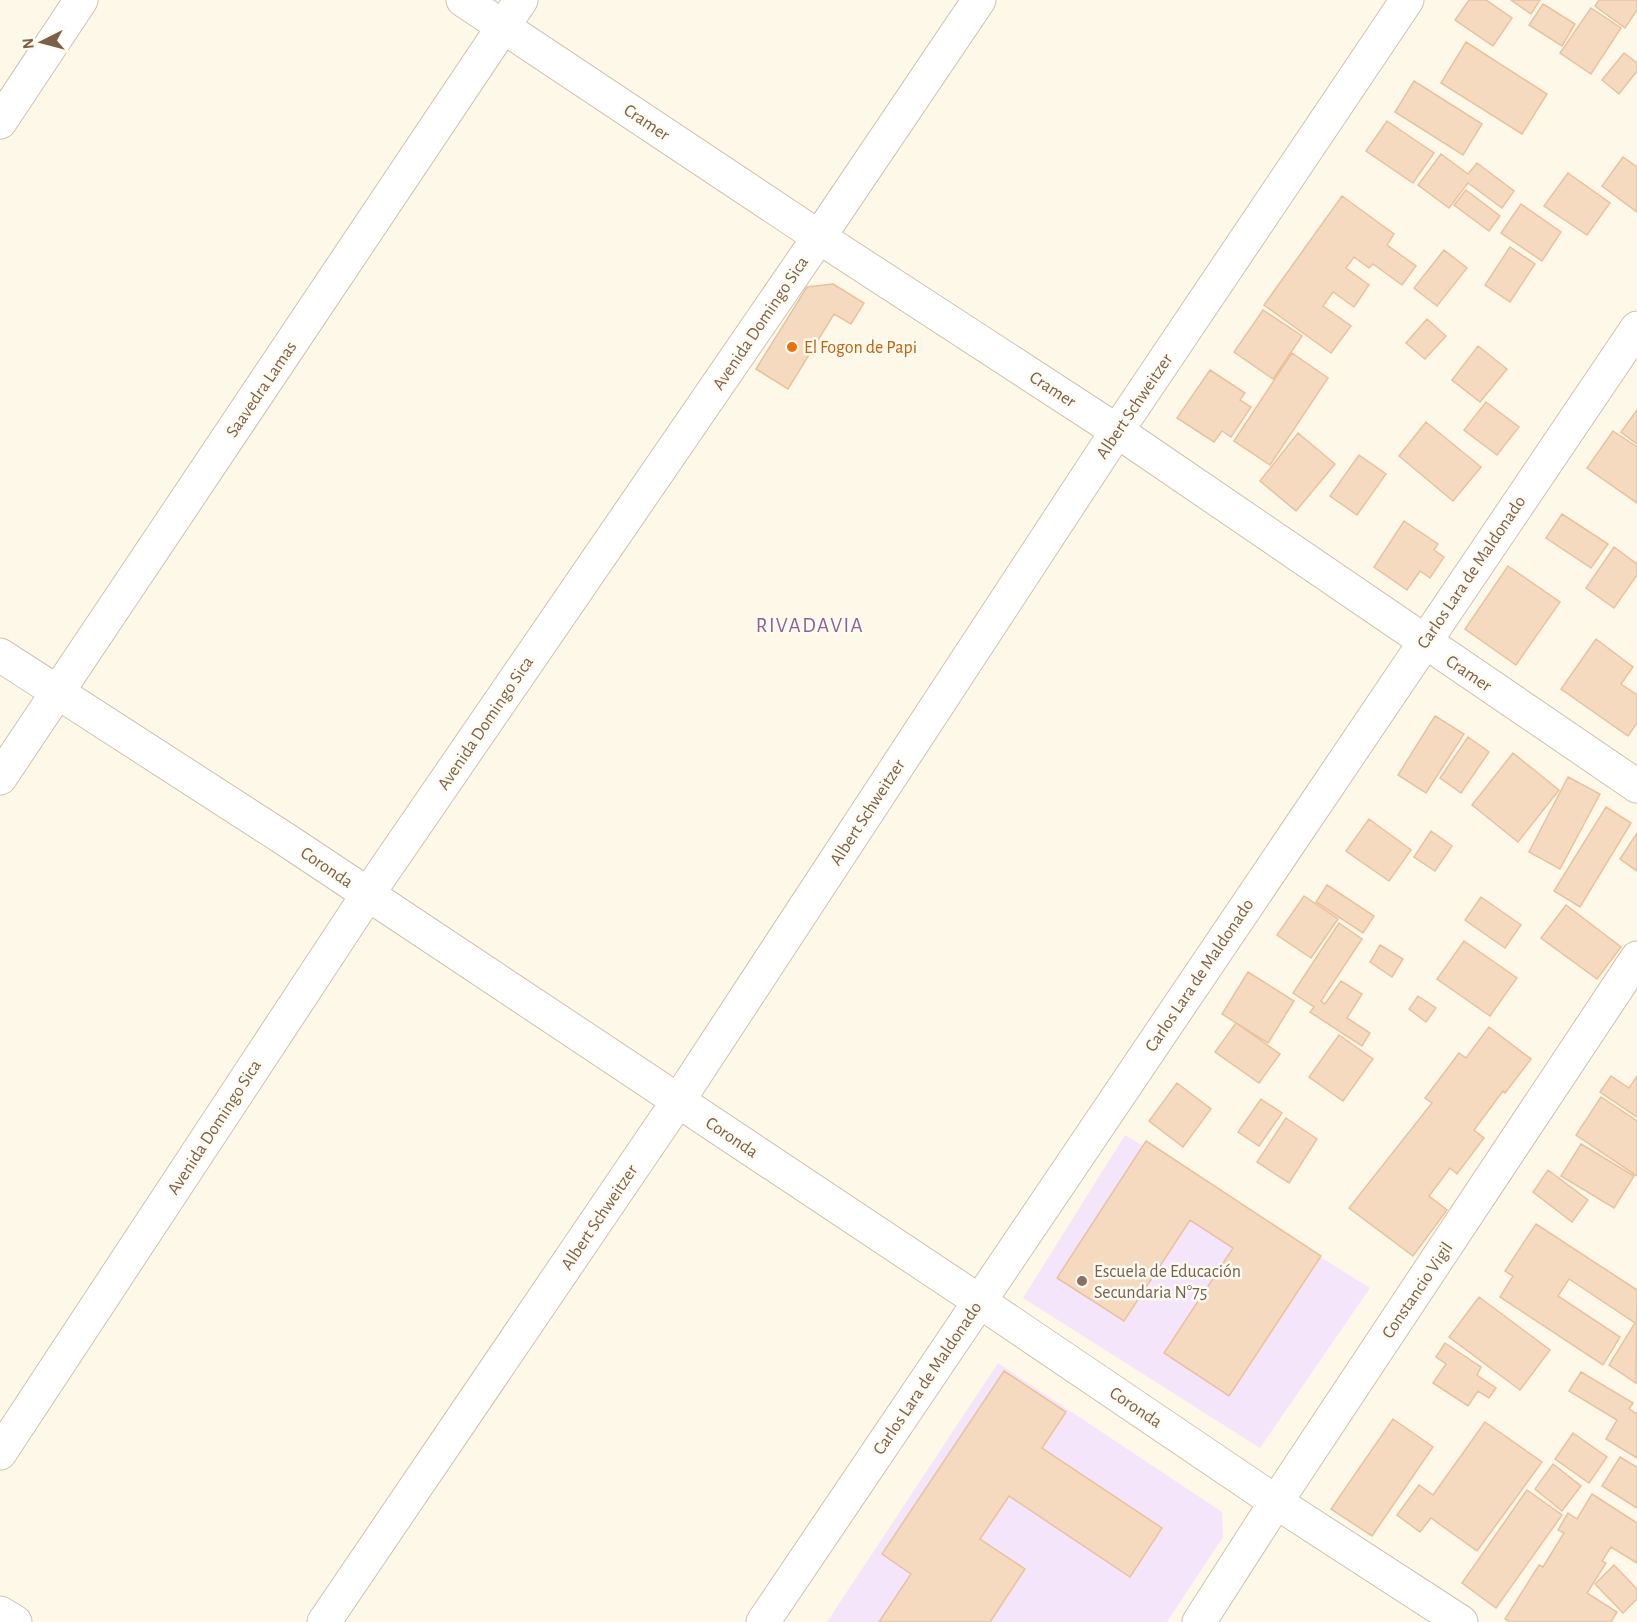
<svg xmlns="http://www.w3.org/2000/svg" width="1637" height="1622" viewBox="0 0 1637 1622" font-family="'Alegreya Sans',sans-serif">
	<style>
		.education { fill: #f5e5fa }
		.building { fill: #f5dabf; stroke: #e8c29e; stroke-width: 1.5 }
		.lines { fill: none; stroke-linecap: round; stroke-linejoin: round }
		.minor-casing { stroke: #d1c1ad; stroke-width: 35 }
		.minor { stroke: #fff; stroke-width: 33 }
		.food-dot { fill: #e8710a; stroke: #fffbf0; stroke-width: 2 }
		.education-dot { fill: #8d6e63; stroke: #fffbf0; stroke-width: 2 }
		.labels { text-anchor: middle; stroke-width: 5; stroke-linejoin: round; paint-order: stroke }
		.street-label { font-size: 18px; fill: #7a604a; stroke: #fffbf0 }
		.food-label { font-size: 18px; fill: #c56008; stroke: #fffbf0; text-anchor: start }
		.education-label { font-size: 18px; fill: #785e54; stroke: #fffbf0; text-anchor: start }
		.quarter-label { font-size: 21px; letter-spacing: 1.5px; fill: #8a6296; stroke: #fffbf0 }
	</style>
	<rect width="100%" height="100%" fill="#fef8e9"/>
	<!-- education -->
	<path class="education" d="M1125,1135L1370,1288L1260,1448L1023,1298Z
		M998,1363L1222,1512L1223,1537L1167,1622H827Z"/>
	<!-- building -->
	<path class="building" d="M1469,0H1486L1512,18L1493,46L1455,20Z
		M1511,0H1540L1531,14Z
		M1599,0H1637V10L1625,28L1595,6Z
		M1543,4L1575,24L1562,46L1529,25Z
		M1591,8L1621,28L1591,74L1560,53Z
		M1466,42L1547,94L1522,134L1441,83Z
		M1624,53L1637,63V71L1619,94L1602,80Z
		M1414,81L1482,124L1463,155L1395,112Z
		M1387,121L1434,153L1413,183L1366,151Z
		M1441,154L1468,174L1477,163L1514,191L1502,208L1468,183L1449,208L1418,185Z
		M1623,157L1637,167V212L1602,186Z
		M1568,173L1610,203L1587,235L1544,206Z
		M1466,190L1500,216L1489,231L1454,205Z
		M1342,196L1394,234L1387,245L1416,266L1402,285L1373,264L1369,268L1354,257L1346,268L1369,285L1354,307L1333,292L1323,306L1351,326L1331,353L1264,305Z
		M1521,204L1561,232L1542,261L1501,233Z
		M1510,247L1535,264L1510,302L1485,285Z
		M1444,250L1467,268L1437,306L1414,288Z
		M833,284L864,303L851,324L834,314L788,389L756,369L807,287Z
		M1263,310L1302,336L1273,379L1234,352Z
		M1427,319L1446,336L1425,359L1406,343Z
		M1478,346L1507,369L1480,402L1452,380Z
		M1292,353L1328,378L1270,465L1234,441Z
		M1210,370L1245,393L1240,400L1251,407L1231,437L1222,431L1214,442L1177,418Z
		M1486,402L1519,427L1497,455L1464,430Z
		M1637,410V444L1621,432Z
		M1426,422L1481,467L1453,501L1399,456Z
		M1613,431L1637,447V503L1587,468Z
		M1298,433L1335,464L1296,511L1260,481Z
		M1359,455L1386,474L1357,515L1330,496Z
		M1562,514L1608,544L1591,568L1546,538Z
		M1404,521L1438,544L1434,550L1444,557L1430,578L1420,571L1407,590L1374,567Z
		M1614,547L1637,564V575L1614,608L1586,588Z
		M1508,566L1560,602L1516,665L1465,629Z
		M1596,639L1633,667L1621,684L1637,695V723L1628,736L1561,689Z
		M1435,716L1464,734L1426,793L1398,775Z
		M1468,737L1489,752L1461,793L1440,778Z
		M1513,753L1559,790L1518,842L1472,805Z
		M1568,777L1600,794L1560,869L1529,852Z
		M1606,807L1631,823L1580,907L1554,891Z
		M1369,819L1411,850L1389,881L1346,851Z
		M1431,831L1452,846L1435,871L1414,857Z
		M1637,833V871L1620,859Z
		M1327,885L1374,916L1363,933L1316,902Z
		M1304,896L1338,919L1311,958L1277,935Z
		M1481,897L1521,925L1505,948L1465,920Z
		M1566,905L1621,947L1597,979L1541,938Z
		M1339,923L1362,939L1321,1001L1325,1004L1341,981L1362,994L1347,1018L1370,1033L1362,1046L1310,1012L1314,1007L1293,993Z
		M1464,941L1517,978L1490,1016L1437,979Z
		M1380,945L1403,959L1392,977L1370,962Z
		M1248,972L1294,1001L1268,1043L1222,1014Z
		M1418,996L1436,1008L1426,1022L1409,1009Z
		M1236,1023L1280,1054L1259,1083L1215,1052Z
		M1489,1027L1531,1059L1505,1093L1503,1091L1474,1130L1484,1138L1457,1174L1450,1168L1429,1196L1447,1210L1413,1256L1349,1208L1432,1103L1425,1098L1459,1053L1466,1058Z
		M1339,1035L1373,1059L1343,1101L1309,1077Z
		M1611,1076L1629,1088L1637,1076V1117L1600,1092Z
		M1177,1083L1211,1109L1183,1147L1149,1121Z
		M1601,1097L1637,1121V1176L1576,1135Z
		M1261,1099L1282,1113L1259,1146L1238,1132Z
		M1286,1118L1317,1139L1289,1183L1257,1162Z
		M1146,1141L1321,1256L1229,1396L1164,1353L1233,1248L1190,1220L1124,1321L1057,1278Z
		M1581,1144L1634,1176L1614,1208L1561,1176Z
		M1548,1170L1588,1200L1572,1222L1533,1192Z
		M1536,1224L1637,1290L1636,1383L1609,1365L1635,1323L1569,1279L1558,1296L1620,1337L1603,1365L1500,1297L1513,1276L1505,1271Z
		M1479,1297L1550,1350L1520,1390L1449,1337Z
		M1445,1343L1481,1367L1477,1375L1496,1388L1489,1398L1478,1391L1468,1406L1433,1383L1446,1364L1436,1357Z
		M1004,1371L1066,1412L1042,1448L1162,1528L1130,1577L1009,1496L980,1539L1025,1569L990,1622H879L911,1574L882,1554Z
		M1581,1372L1633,1403L1629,1409L1637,1414V1458L1606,1439L1617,1420L1569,1391Z
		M1393,1419L1433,1447L1372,1536L1331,1509Z
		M1485,1422L1542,1462L1477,1551L1431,1518L1420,1532L1397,1515L1419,1485L1433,1495Z
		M1573,1433L1607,1457L1589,1483L1555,1459Z
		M1620,1457L1637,1467V1508L1602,1486Z
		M1553,1464L1581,1486L1562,1511L1535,1489Z
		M1527,1490L1562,1515L1496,1608L1462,1583Z
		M1592,1494L1637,1523V1563L1611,1547L1602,1561L1606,1563L1587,1593L1617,1612L1611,1622H1510L1505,1619L1539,1565L1543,1567L1564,1533L1558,1530L1568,1513L1577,1519Z
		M1614,1565L1637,1589V1599L1623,1613L1595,1584Z"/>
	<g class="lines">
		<defs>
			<path id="minor" d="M463,0L819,237L1117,431L1637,786
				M0,122L81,0
				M0,655L288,841L979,1301L1276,1502L1461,1622
				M0,778L521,0
				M0,1453L368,894L819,237L979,0
				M0,1613L15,1622
				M324,1622L678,1101L1117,431L1407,0
				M763,1622L1637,328
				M1199,1622L1276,1502L1637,958"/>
		</defs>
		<!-- minor casing -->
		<use href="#minor" class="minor-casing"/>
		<!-- minor -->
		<use href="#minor" class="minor"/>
	</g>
	<!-- markers -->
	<circle class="food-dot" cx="792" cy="347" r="6"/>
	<circle class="education-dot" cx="1082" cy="1281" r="6"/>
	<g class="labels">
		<!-- street labels -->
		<g class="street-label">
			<text transform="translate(647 122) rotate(34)" y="6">Cramer</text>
			<text transform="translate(760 323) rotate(-56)" y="6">Avenida Domingo Sica</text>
			<text transform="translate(261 389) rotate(-56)" y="6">Saavedra Lamas</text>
			<text transform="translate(1053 389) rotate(33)" y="6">Cramer</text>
			<text transform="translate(1134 406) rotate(-56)" y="6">Albert Schweitzer</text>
			<text transform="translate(1471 572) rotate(-56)" y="6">Carlos Lara de Maldonado</text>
			<text transform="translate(1469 673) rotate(34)" y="6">Cramer</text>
			<text transform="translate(485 723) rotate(-56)" y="6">Avenida Domingo Sica</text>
			<text transform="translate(867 812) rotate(-57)" y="6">Albert Schweitzer</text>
			<text transform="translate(327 867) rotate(34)" y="6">Coronda</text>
			<text transform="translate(1199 975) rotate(-56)" y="6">Carlos Lara de Maldonado</text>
			<text transform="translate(214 1127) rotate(-57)" y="6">Avenida Domingo Sica</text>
			<text transform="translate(732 1137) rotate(34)" y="6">Coronda</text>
			<text transform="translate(599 1217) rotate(-56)" y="6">Albert Schweitzer</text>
			<text transform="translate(1417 1290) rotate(-56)" y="6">Constancio Vigil</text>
			<text transform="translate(927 1378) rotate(-56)" y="6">Carlos Lara de Maldonado</text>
			<text transform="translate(1136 1407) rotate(34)" y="6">Coronda</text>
		</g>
		<!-- food labels -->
		<g class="food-label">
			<text x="804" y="353">El Fogon de Papi</text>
		</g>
		<!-- education labels -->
		<g class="education-label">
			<text x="1094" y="1277">Escuela de Educación<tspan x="1094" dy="21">Secundaria N°75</tspan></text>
		</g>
		<!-- quarter labels -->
		<g class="quarter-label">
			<text x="810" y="632">RIVADAVIA</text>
		</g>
	</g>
	<!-- north arrow -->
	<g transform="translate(42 42) rotate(264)" stroke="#fffbf0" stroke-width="4.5" paint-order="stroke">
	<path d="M0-4.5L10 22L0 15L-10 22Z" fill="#7a604a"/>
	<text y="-9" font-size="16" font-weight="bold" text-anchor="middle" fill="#7a604a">N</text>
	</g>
</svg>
